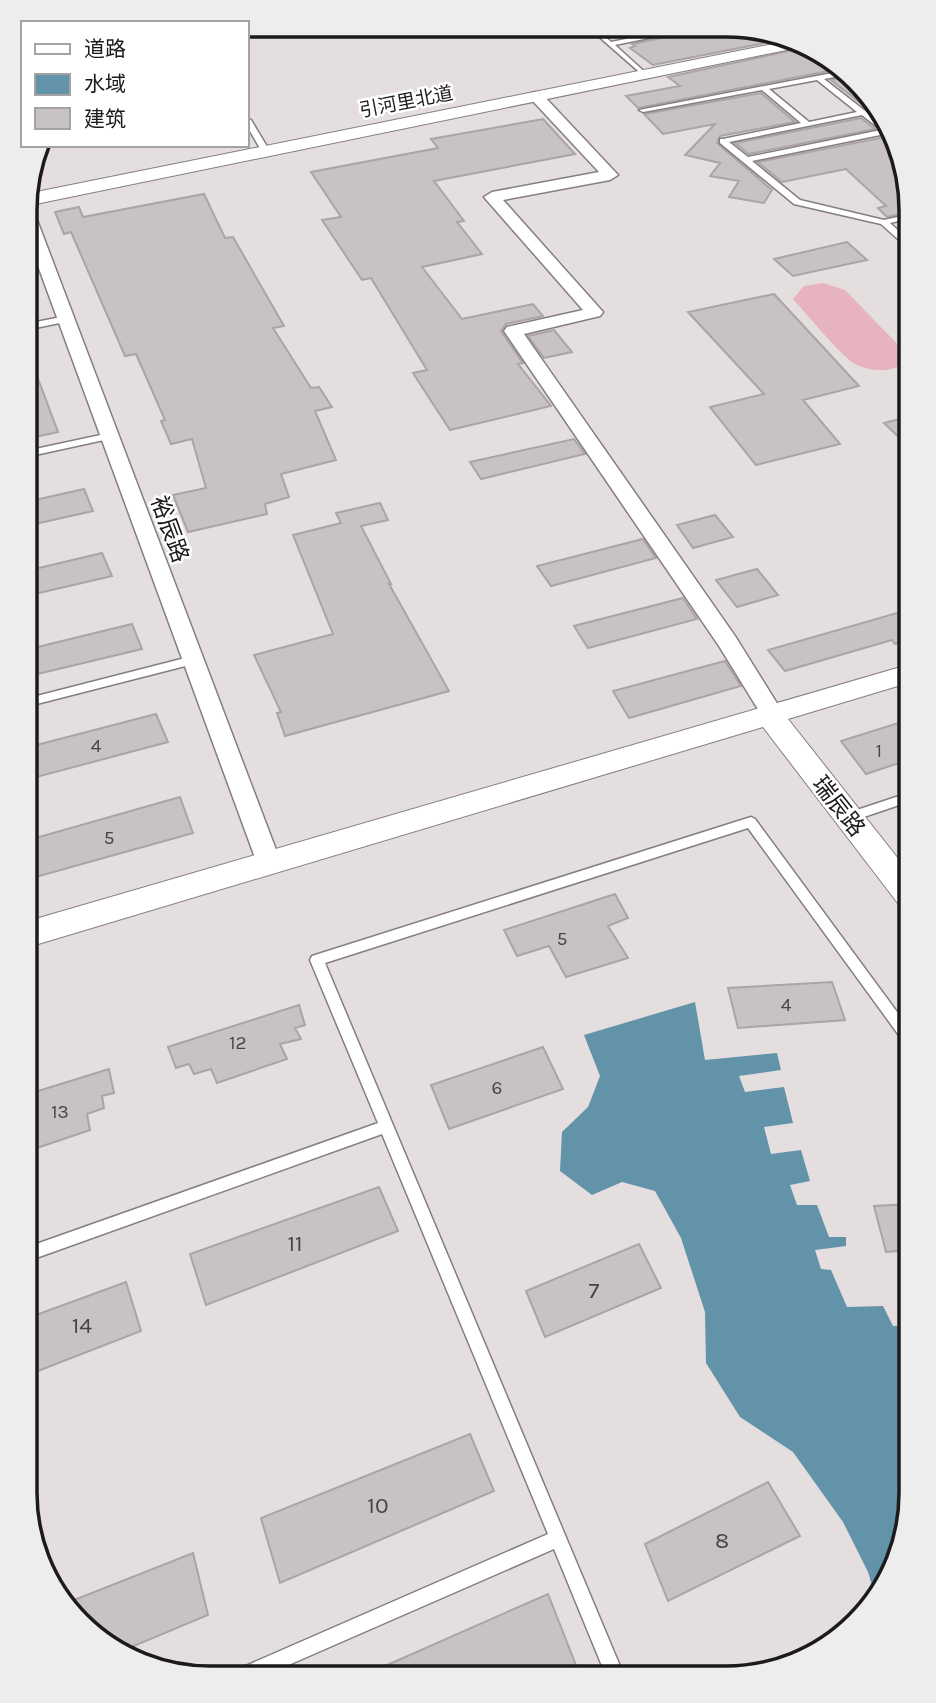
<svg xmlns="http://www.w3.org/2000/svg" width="936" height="1703" viewBox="0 0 936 1703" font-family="Karla,'Noto Sans SC',sans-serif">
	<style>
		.green { fill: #e6b3be }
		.water { fill: #6293a9 }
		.building { fill: #c8c2c3; stroke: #aaa4a5; stroke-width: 2 }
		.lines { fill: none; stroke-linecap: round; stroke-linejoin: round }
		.service-casing { stroke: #847e7f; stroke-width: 3 }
		.minor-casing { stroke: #847e7f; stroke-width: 3 }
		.tertiary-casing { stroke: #847e7f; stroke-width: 2 }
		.service { fill: #fff; fill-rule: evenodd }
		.minor { fill: #fff; fill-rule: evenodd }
		.tertiary { fill: #fff; fill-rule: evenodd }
		.labels { text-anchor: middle; stroke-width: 5; stroke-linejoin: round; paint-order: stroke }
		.far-street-label { font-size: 19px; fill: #1c1a1b; stroke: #fff }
		.number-label { font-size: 19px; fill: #474445 }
		.street-label { font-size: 23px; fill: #1c1a1b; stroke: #fff }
		.near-number-label { font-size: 23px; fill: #474445 }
		.rim { fill: none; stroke: #1c1a1b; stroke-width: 3.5 }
	</style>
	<rect width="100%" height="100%" fill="#e4dedf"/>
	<!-- green -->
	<path class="green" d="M823,283L845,290L905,352L907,359C897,374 870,372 855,364C841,356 806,313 793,299L804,286Z"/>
	<!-- water -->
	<path class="water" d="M695,1002L705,1060L777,1053L781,1070L739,1076L745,1092L784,1087L793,1123L764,1127L771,1154L801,1150L810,1181L790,1185L797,1205H817L829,1237H846V1246L815,1250L821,1269L831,1270L847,1307L883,1306L893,1326L911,1325V1506L876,1599L868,1572L843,1522L793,1452L740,1417L706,1363L705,1312L681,1238L655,1191L622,1182L592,1195L560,1171L562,1132L588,1107L600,1076L584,1035Z"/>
	<!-- building -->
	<path class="building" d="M607,27H671L622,37Z
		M728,28H762L785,39L653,65L630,48L635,46L632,44L686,33L687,36Z
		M803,48L844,68L638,108L626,96L680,86L668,77Z
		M852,76L875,110L872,112L831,80Z
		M761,93L795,122L720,136L717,143L772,190L764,203L729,197L739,181L710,176L720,163L685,155L715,124L663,134L644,114Z
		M861,118L875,129L749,154L735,143Z
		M543,119L575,154L434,181L464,221L457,222L482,254L422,267L462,319L533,304L543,316L506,324L501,331L523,363L518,364L551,406L450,430L413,373L427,370L371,278L362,280L322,220L341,217L311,172L438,148L431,139Z
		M885,137L894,138L902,149L912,212L887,217L878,208L886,206L846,169L782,182L758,162Z
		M204,194L225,238L233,237L284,326L273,328L311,388L319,387L332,407L315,411L336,460L281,474L289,497L265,504L267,514L188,532L173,495L206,488L192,439L171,444L161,421L165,420L136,354L125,356L71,232L64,234L55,212L79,207L83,217Z
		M847,242L867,260L793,276L774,259Z
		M774,294L859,386L803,400L840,444L756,465L710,407L764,394L688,312Z
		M554,330L572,352L544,358L528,336Z
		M28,352L58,432L26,439V353Z
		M911,416V449L884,423Z
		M574,439L585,454L481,479L470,462Z
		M84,489L93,511L26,526V502Z
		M380,503L388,520L361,526L391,584H389L449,691L285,736L277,713L281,712L254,655L333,634L293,535L341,523L336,513Z
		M715,515L733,537L693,548L677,525Z
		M643,539L656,558L551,586L537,566Z
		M102,553L112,576L26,596V571Z
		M757,569L778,595L737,607L716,580Z
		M683,598L697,619L588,648L574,626Z
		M911,609V639L895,644L892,640L785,671L768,650Z
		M132,624L142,649L25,677V650Z
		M725,661L741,686L629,718L613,691Z
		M156,714L168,742L25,780V748Z
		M911,719V759L866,774L841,741Z
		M180,797L193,833L25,880V841Z
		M615,894L628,918L608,926L628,958L566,977L549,946L517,956L504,930Z
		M832,982L845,1020L738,1028L728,988Z
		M299,1005L305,1025L295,1028L301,1039L280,1044L287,1059L217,1083L211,1069L194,1074L189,1064L176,1068L168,1047Z
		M543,1047L563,1089L449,1129L431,1085Z
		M109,1069L114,1093L102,1096L104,1108L87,1114L90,1130L25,1152V1095Z
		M379,1187L398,1231L206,1305L190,1254Z
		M911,1204V1250L886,1252L874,1206Z
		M639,1244L661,1288L545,1337L526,1291Z
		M126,1282L141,1331L25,1376V1319Z
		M470,1434L494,1491L280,1583L261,1518Z
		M768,1482L800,1536L668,1601L645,1544Z
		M193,1553L208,1615L122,1651L96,1640L69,1602Z
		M548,1594L581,1678L360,1677Z"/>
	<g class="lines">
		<defs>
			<path id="service" d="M588,27H595L611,42L686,27L697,28L615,45L647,74L648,75L645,77Z
				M848,70L851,74L824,79L887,128L892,136L885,134L752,161L800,200L884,220L911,214V218L890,223L911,242V248H908L881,224L794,204L720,143V139H723L801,123L762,90L643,112L639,110ZM817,80L857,112L809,122L769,89ZM862,115L881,130L748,157L729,142Z
				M247,118L251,120L269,150L268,152L261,150L247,126Z
				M66,316L70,319L69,321L26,330V324Z
				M110,433L115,436L113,438L26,457V451Z
				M193,656L198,660L197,663L25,707V699Z
				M911,792V801L849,822L843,817L845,814Z
				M751,817L755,819L911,1031V1047L906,1045L748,828L325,963L625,1678H607L554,1549L261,1677H231L234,1671L548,1534L382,1134L25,1262V1248L378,1123L310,960L312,956Z"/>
			<path id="minor" d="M536,92L541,93L618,175L610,180L503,200L603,312L600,316L524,334L735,636L783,713L780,719L772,721L764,719L719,646L504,331L507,327L583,310L484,197L492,192L599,172L531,99V93Z
				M26,207L34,212L281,863L278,870L269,873L260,870L257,863L26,233Z"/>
			<path id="tertiary" d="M788,41L801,47L26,206V194Z
				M911,664V682L788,719L911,875V909L900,906L763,727L25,948V922Z"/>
		</defs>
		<!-- service casing -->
		<use href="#service" class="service-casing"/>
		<!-- minor casing -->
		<use href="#minor" class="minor-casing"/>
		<!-- tertiary casing -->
		<use href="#tertiary" class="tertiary-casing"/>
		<!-- service -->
		<use href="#service" class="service"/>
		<!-- minor -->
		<use href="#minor" class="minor"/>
		<!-- tertiary -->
		<use href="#tertiary" class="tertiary"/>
	</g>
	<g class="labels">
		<!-- far-street labels -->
		<g class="far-street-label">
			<text transform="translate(406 101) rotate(-11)" y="7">引河里北道</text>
		</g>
		<!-- number labels -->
		<g class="number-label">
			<text x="96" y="752">4</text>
			<text x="879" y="757">1</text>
			<text x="109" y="844">5</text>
			<text x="562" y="945">5</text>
			<text x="786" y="1011">4</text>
			<text x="238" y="1049">12</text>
			<text x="497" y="1094">6</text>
			<text x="60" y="1118">13</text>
		</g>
		<!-- street labels -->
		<g class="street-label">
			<text transform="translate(170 529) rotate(70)" y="8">裕辰路</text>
			<text transform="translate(839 806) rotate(52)" y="8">瑞辰路</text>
		</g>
		<!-- near-number labels -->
		<g class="near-number-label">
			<text x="295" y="1251">11</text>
			<text x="594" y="1298">7</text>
			<text x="82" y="1333">14</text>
			<text x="378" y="1513">10</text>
			<text x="722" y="1548">8</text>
		</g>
	</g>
	<!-- crop -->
	<path d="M0 0H936V1703H0ZM210 37H726A173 173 0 0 1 899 210V1493A173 173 0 0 1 726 1666H210A173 173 0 0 1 37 1493V210A173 173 0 0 1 210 37Z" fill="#ededed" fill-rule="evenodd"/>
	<path class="rim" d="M210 37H726A173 173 0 0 1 899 210V1493A173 173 0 0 1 726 1666H210A173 173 0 0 1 37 1493V210A173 173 0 0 1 210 37Z"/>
	<!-- legend -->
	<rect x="21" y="21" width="228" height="126" fill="#ffffff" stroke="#a4a3a4" stroke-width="2"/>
	<rect x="35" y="44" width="35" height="10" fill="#ffffff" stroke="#a4a3a4" stroke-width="2"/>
	<text x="84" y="56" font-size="21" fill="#1c1a1b">道路</text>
	<rect x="35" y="74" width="35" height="21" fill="#6293a9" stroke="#a4a3a4" stroke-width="2"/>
	<text x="84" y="91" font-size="21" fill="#1c1a1b">水域</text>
	<rect x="35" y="108" width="35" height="21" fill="#c8c2c3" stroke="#a4a3a4" stroke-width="2"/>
	<text x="84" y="126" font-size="21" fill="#1c1a1b">建筑</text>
</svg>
